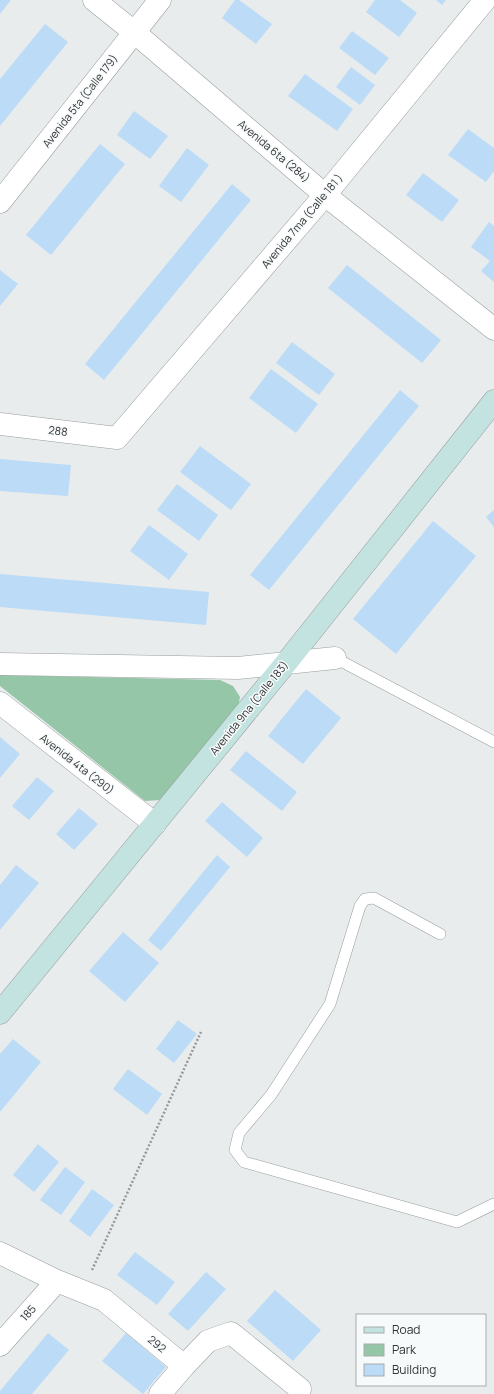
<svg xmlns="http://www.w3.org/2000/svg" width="494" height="1394" viewBox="0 0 494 1394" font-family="Manrope,sans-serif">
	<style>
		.green { fill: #94c6a7 }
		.building { fill: #bcdbf7 }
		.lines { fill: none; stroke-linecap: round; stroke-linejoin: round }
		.lane-casing { stroke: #999d9e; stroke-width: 12 }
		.street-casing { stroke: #999d9e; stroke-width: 23 }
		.secondary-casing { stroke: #999d9e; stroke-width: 23 }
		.path { stroke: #969999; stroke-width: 2.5; stroke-dasharray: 2 2; stroke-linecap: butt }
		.lane { stroke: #fff; stroke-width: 11 }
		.street { stroke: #fff; stroke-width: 22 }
		.secondary { stroke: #c3e3e0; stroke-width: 22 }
		.labels { text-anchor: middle; stroke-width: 3; stroke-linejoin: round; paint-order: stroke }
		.street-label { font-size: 11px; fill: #323434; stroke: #f6fafb }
	</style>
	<rect width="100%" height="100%" fill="#e8eced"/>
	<!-- green -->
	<path class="green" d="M0,675L220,680L233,686L240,697L238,707L160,800L145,801L0,686Z"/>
	<!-- building -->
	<path class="building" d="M0,0H11L0,14Z
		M235,0H239L272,24L256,44L222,18Z
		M375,0H400L417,13L399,37L366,12Z
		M436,0H446L442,5Z
		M45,24L68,42L0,126V79Z
		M352,31L389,58L375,75L339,48Z
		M351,67L375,85L360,105L336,87Z
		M305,74L353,109L337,131L288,96Z
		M134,111L168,136L150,159L117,135Z
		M468,129L494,148V171L486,182L448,155Z
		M100,144L125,164L51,255L26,235Z
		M187,148L209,165L181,202L159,186Z
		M423,173L459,200L442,222L406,195Z
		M232,184L251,200L104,380L85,364Z
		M489,222L494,226V282L481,271L490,261L471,247Z
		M347,265L441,340L422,363L328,288Z
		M0,270L18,284L0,306Z
		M292,342L335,374L319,395L276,363Z
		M271,369L318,404L296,433L249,398Z
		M400,390L419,406L269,590L250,575Z
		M200,446L251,484L231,510L180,472Z
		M0,459L71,465L68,496L0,491Z
		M177,484L218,515L199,541L157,510Z
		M494,510V527L486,517Z
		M433,521L476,556L396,654L353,619Z
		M149,525L188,554L169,580L130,551Z
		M0,574L209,592L206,625L0,607Z
		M306,689L341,718L303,764L268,736Z
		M0,737L20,754L0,778Z
		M246,751L297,792L282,811L230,770Z
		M37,777L54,791L29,820L12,806Z
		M222,802L263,838L247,857L205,821Z
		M79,808L98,824L74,850L56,834Z
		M217,855L230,867L161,951L148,940Z
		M16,865L39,883L0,930V885Z
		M123,932L159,963L125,1002L89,971Z
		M178,1020L197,1034L174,1063L156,1049Z
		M13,1039L41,1062L0,1112V1054Z
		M128,1069L162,1094L147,1115L113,1089Z
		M38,1144L59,1162L34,1192L13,1175Z
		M65,1167L85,1182L61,1215L40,1200Z
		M92,1189L114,1205L90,1237L69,1221Z
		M135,1252L175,1282L157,1305L117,1275Z
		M206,1272L226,1289L188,1331L168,1314Z
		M275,1290L321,1330L293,1361L247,1321Z
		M48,1333L69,1350L32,1394H0V1391Z
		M126,1333L166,1367L143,1394L102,1361Z"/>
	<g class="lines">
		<defs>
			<path id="lane" d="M335,658L494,742
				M440,934L374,898L365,899L360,906L330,1004L271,1095L239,1133L235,1150L244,1162L457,1222L494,1204"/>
			<path id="street" d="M94,0L134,32L325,195L494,329
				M0,202L160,0
				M0,424L117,438L325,195L485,0
				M0,664L238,668L335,658
				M0,703L155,824
				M0,1253L57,1281L104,1300L184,1366
				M0,1345L57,1281
				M160,1394L184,1366L208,1341L231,1333L300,1389"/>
			<path id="secondary" d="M0,1013L286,663L494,401"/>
		</defs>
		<!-- lane casing -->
		<use href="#lane" class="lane-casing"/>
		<!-- street casing -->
		<use href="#street" class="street-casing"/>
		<!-- secondary casing -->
		<use href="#secondary" class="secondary-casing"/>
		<!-- path -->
		<path class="path" d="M92,1270L201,1032"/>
		<!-- lane -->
		<use href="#lane" class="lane"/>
		<!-- street -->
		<use href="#street" class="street"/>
		<!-- secondary -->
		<use href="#secondary" class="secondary"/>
	</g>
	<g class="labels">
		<!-- street labels -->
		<g class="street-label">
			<text transform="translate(80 101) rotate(-52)" y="4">Avenida 5ta (Calle 179)</text>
			<text transform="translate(274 151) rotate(40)" y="4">Avenida 6ta (284)</text>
			<text transform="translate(302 221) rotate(-50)" y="4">Avenida 7ma (Calle 181 )</text>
			<text transform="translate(58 431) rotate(7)" y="4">288</text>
			<text transform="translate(249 708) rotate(-51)" y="4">Avenida 9na (Calle 183)</text>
			<text transform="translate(77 764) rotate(38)" y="4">Avenida 4ta (290)</text>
			<text transform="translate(28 1313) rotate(-48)" y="4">185</text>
			<text transform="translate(157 1344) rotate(39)" y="4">292</text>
		</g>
	</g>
	<!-- legend -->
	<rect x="356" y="1314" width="130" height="72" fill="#f6fafb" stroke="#a8abab"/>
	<rect x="364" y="1327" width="20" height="6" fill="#c3e3e0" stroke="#a8abab"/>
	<text x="392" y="1334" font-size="12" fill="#323434">Road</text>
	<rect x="364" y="1344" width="20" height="12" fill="#94c6a7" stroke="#a8abab"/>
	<text x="392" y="1354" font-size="12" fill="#323434">Park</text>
	<rect x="364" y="1364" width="20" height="12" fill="#bcdbf7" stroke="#a8abab"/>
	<text x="392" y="1374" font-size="12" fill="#323434">Building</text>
</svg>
